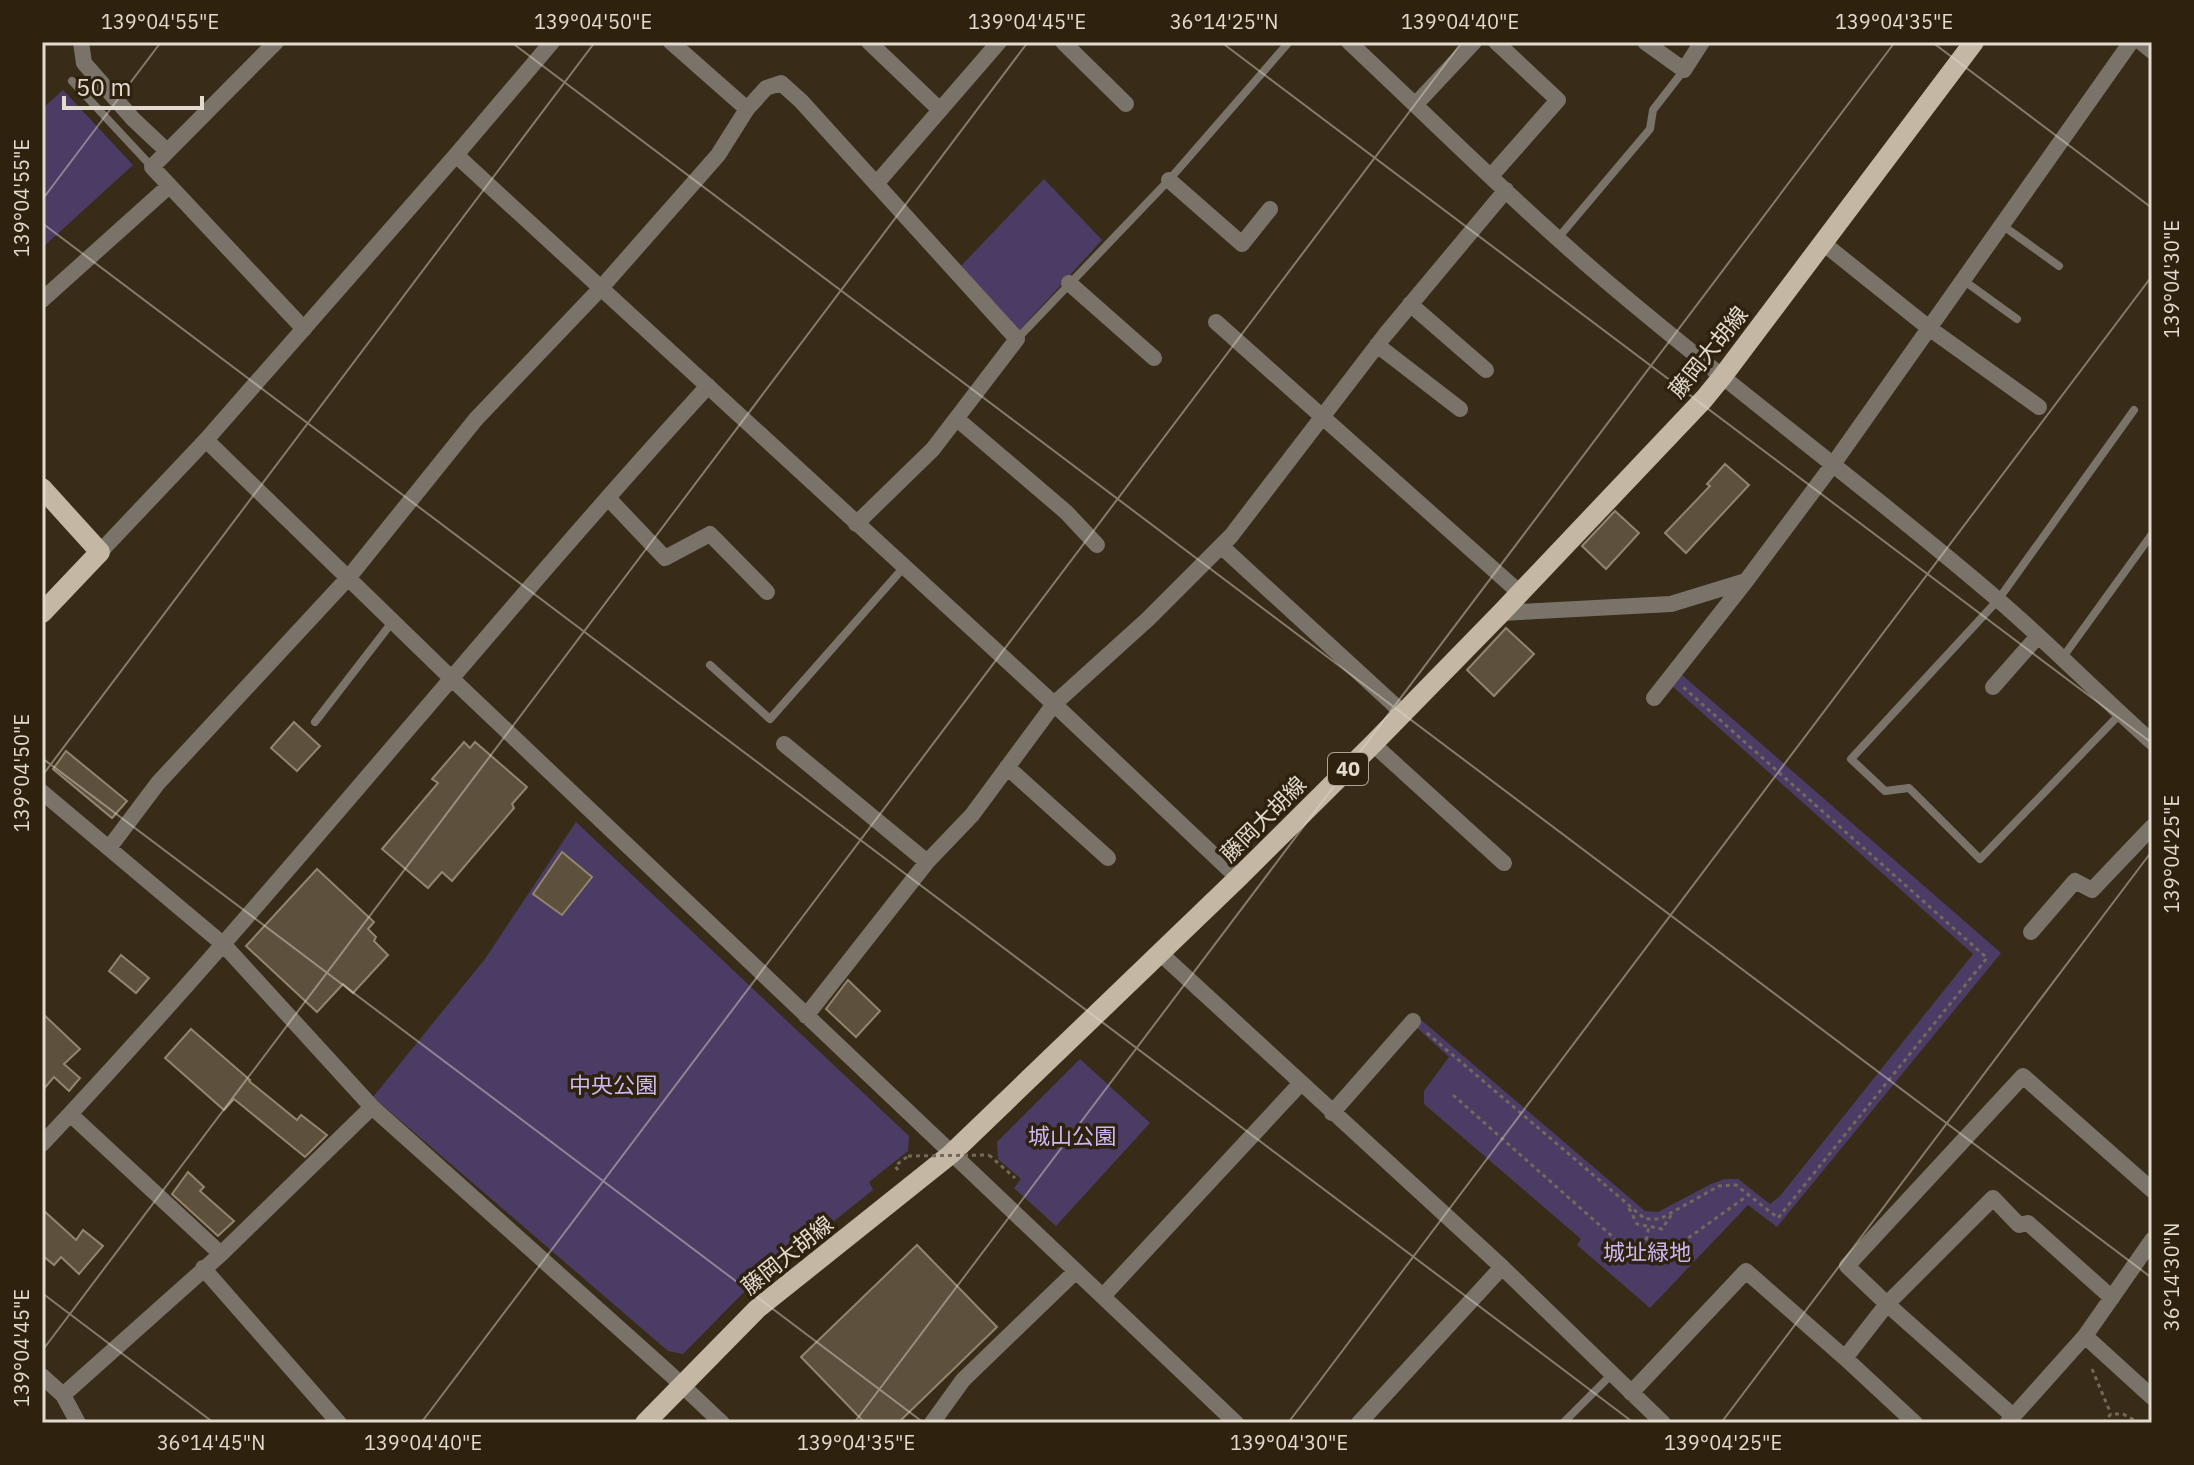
<svg xmlns="http://www.w3.org/2000/svg" width="2194" height="1465" viewBox="0 0 2194 1465" font-family="'IBM Plex Sans','Noto Sans JP',sans-serif">
	<style>
		.green { fill: #4b3c65 }
		.building { fill: #5d503c; stroke: #93856e; stroke-width: 2 }
		.lines { fill: none; stroke-linecap: round; stroke-linejoin: round }
		.path { stroke: #736958; stroke-width: 3; stroke-dasharray: 4 4; stroke-linecap: butt }
		.service { stroke: #797369; stroke-width: 8 }
		.minor { stroke: #797369; stroke-width: 16 }
		.tertiary { stroke: #797369; stroke-width: 16 }
		.primary { stroke: #c4b7a3; stroke-width: 20 }
		.path-bridge { stroke: #736958; stroke-width: 3; stroke-dasharray: 4 4; stroke-linecap: butt }
		.ticks { fill: none; stroke: #e3dbcf; stroke-width: 2; stroke-opacity: 0.45 }
		.labels { text-anchor: middle; stroke-width: 7; stroke-linejoin: round; paint-order: stroke }
		.shield { fill: #2e220f; stroke: #ada495; stroke-width: 2 }
		.shield-label { font-size: 20px; font-weight: bold; fill: #e3dbcf }
		.street-label { font-size: 22px; fill: #e3dbcf; stroke: #2e220f }
		.park-label { font-size: 22px; fill: #ccb8f3; stroke: #2e220f }
		.neatline { fill: none; stroke: #e3dbcf; stroke-width: 3 }
		.ticks-label { font-size: 20px; text-anchor: middle; fill: #e3dbcf }
	</style>
	<rect width="100%" height="100%" fill="#382c18"/>
	<!-- green -->
	<path class="green" d="M63,90L133,165L42,248V109Z
		M1044,179L1102,240L1018,332L959,268Z
		M1681,674L2001,953L1777,1227L1748,1205L1650,1308L1577,1245L1581,1239L1424,1104V1091L1449,1057L1415,1026L1420,1019L1645,1211L1658,1212L1711,1184L1725,1179H1738L1770,1204L1780,1196L1973,954L1672,686Z
		M576,822L909,1136L908,1151L869,1182L873,1190L742,1294L683,1354L668,1351L373,1097L485,959Z
		M1080,1059L1150,1123L1056,1226L1014,1188L1021,1179L998,1159L997,1142Z"/>
	<!-- building -->
	<path class="building" d="M1725,464L1749,485L1686,553L1665,533L1710,486L1707,484Z
		M1615,511L1639,533L1606,569L1582,546Z
		M1506,628L1534,654L1494,696L1467,670Z
		M294,722L320,746L297,771L271,748Z
		M464,742L470,748L475,742L527,787L512,804L514,808L452,881L442,872L428,888L382,849L438,783L432,779Z
		M66,751L127,801L112,818L53,769Z
		M562,852L592,877L562,915L533,894Z
		M317,869L374,922L368,929L376,937L374,941L388,955L353,993L343,984L317,1012L246,946Z
		M121,955L149,978L136,993L109,971Z
		M848,980L880,1011L856,1037L826,1009Z
		M42,1013L80,1049L64,1064L80,1078L69,1091L54,1077L42,1091Z
		M191,1029L250,1080L249,1081L297,1120L301,1115L327,1135L305,1157L234,1099L224,1110L165,1058Z
		M188,1172L204,1187L200,1191L234,1221L218,1236L172,1194Z
		M42,1209L76,1240L83,1230L103,1246L79,1274L61,1257L54,1265L42,1255Z
		M917,1245L997,1327L898,1423H865L801,1357Z"/>
	<g class="lines">
		<!-- path -->
		<path class="path" d="M1427,1033L1645,1219H1660L1719,1186L1736,1185L1778,1218L1987,958L1683,687
			M1453,1095L1631,1253L1656,1261L1747,1196
			M989,1155L1015,1178
			M898,1170L895,1166L908,1156
			M1629,1208L1637,1224L1662,1229L1672,1214
			M1643,1256L1649,1226
			M2092,1369L2111,1414
			M2103,1423L2111,1414H2123L2140,1423"/>
		<!-- service -->
		<path class="service" d="M72,81L152,167
			M2002,225L2059,266
			M1558,238L1650,129L1653,110L1684,70
			M1963,280L2017,319
			M1017,339L1169,180L1289,42
			M2063,657L2152,534
			M710,665L770,719L904,567
			M2120,714L1980,859L1909,788L1885,791L1851,759L1998,600L2134,410
			M315,722L393,621
			M1563,1423L1611,1375"/>
		<!-- minor -->
		<path class="minor" d="M81,42L84,63L133,119L167,151
			M276,42L152,167L304,329
			M671,42L747,109
			M869,42L940,110
			M1063,42L1126,104
			M1349,42C1434,122 1517,205 1606,281C1734,390 1869,489 1996,598C2050,644 2099,695 2152,742
			M1645,42L1684,70L1702,42
			M2141,42L2152,51
			M1415,105L1474,42
			M1491,176L1558,100L1496,42
			M1169,180L1242,244L1270,209
			M876,184L999,42
			M1823,243L1929,328L2039,407
			M1069,283L1154,358
			M42,300L169,186
			M1410,304L1486,370
			M1216,322L1520,593
			M1377,345L1460,409
			M957,419L1066,512L1097,545
			M206,440L451,678L1236,1423
			M608,498L665,558L710,534L767,592
			M1221,546L1403,713
			M1501,613L1671,604L1746,581L1834,463L2131,42
			M1993,687L2038,636
			M1654,698L1746,581
			M784,744L927,862
			M1373,744L1504,863
			M1007,767L1108,858
			M42,792L224,945L372,1107L669,1373L722,1423
			M109,848L158,783L349,577L476,419L601,288L718,155L747,109L766,88L781,83L801,101L1017,339L933,449L856,524
			M2031,932L2075,881L2092,890L2152,827
			M1160,953L1502,1267L1663,1423
			M806,1016L927,862L972,815L1054,704L1148,619L1231,536L1385,335L1506,190
			M1332,1113L1413,1021
			M70,1114L221,1254L63,1395L78,1423
			M42,1144C273,899 481,634 708,386
			M221,1254L372,1107
			M203,1268L339,1423
			M1103,1296L1300,1084
			M2085,1336L2152,1397
			M1845,1358L1915,1423
			M42,1376L63,1395
			M1631,1393L1746,1271L1845,1358L1887,1304L1993,1198L2019,1225L2028,1223L2112,1298
			M2013,1416L1887,1304L1847,1266L2023,1076L2152,1190
			M2008,1422L2085,1336L2152,1240
			M932,1423L963,1380L1075,1272
			M1359,1423L1502,1267"/>
		<!-- tertiary -->
		<path class="tertiary" d="M456,155L1054,704L1238,878
			M100,552L206,440L456,155L552,42"/>
		<!-- primary -->
		<path class="primary" d="M42,488L100,552L42,613
			M645,1423L757,1309L951,1154L1238,878L1373,744L1501,613L1704,399L1722,377L1974,42"/>
		<!-- path-bridge -->
		<path class="path-bridge" d="M908,1156L989,1155"/>
	</g>
	<!-- ticks -->
	<path class="ticks" d="M511,42L2152,1278M1221,42L2152,743M1932,42L2152,208M42,200L161,42M42,223L1634,1423M42,758L924,1423M42,776L595,42M42,1293L214,1423M42,1351L1028,42M421,1423L1462,42M854,1423L1895,42M1288,1423L2152,276M1721,1423L2152,851"/>
	<g class="labels">
		<!-- shield labels -->
		<rect class="shield" x="1328" y="753" width="40" height="32" rx="6"/>
		<g class="shield-label">
			<text x="1348" y="776">40</text>
		</g>
		<!-- street labels -->
		<g class="street-label">
			<text transform="translate(1708 352) rotate(-51)" y="8">藤岡大胡線</text>
			<text transform="translate(1263 819) rotate(-45)" y="8">藤岡大胡線</text>
			<text transform="translate(787 1255) rotate(-39)" y="8">藤岡大胡線</text>
		</g>
		<!-- park labels -->
		<g class="park-label">
			<text x="613" y="1093">中央公園</text>
			<text x="1072" y="1144">城山公園</text>
			<text x="1647" y="1260">城址緑地</text>
		</g>
	</g>
	<!-- border -->
	<rect width="2194" height="1465" fill="none" stroke="#2e220f" stroke-width="88"/>
	<!-- scale -->
	<path d="M64 96v12h138v-12" fill="none" stroke="#e3dbcf" stroke-width="4"/>
	<text x="76" y="96" font-size="24" fill="#e3dbcf" stroke="#2e220f" stroke-width="6" paint-order="stroke">50 m</text>
	<rect x="44" y="44" width="2106" height="1377" class="neatline"/>
	<g class="ticks-label">
		<text x="160" y="29">139°04'55"E</text>
		<text x="593" y="29">139°04'50"E</text>
		<text x="1027" y="29">139°04'45"E</text>
		<text x="1224" y="29">36°14'25"N</text>
		<text x="1460" y="29">139°04'40"E</text>
		<text x="1894" y="29">139°04'35"E</text>
		<text transform="translate(22 198) rotate(-90)" y="7">139°04'55"E</text>
		<text transform="translate(2172 279) rotate(-90)" y="7">139°04'30"E</text>
		<text transform="translate(22 773) rotate(-90)" y="7">139°04'50"E</text>
		<text transform="translate(2172 854) rotate(-90)" y="7">139°04'25"E</text>
		<text transform="translate(2172 1277) rotate(-90)" y="7">36°14'30"N</text>
		<text transform="translate(22 1348) rotate(-90)" y="7">139°04'45"E</text>
		<text x="211" y="1450">36°14'45"N</text>
		<text x="423" y="1450">139°04'40"E</text>
		<text x="856" y="1450">139°04'35"E</text>
		<text x="1289" y="1450">139°04'30"E</text>
		<text x="1723" y="1450">139°04'25"E</text>
	</g>
</svg>
